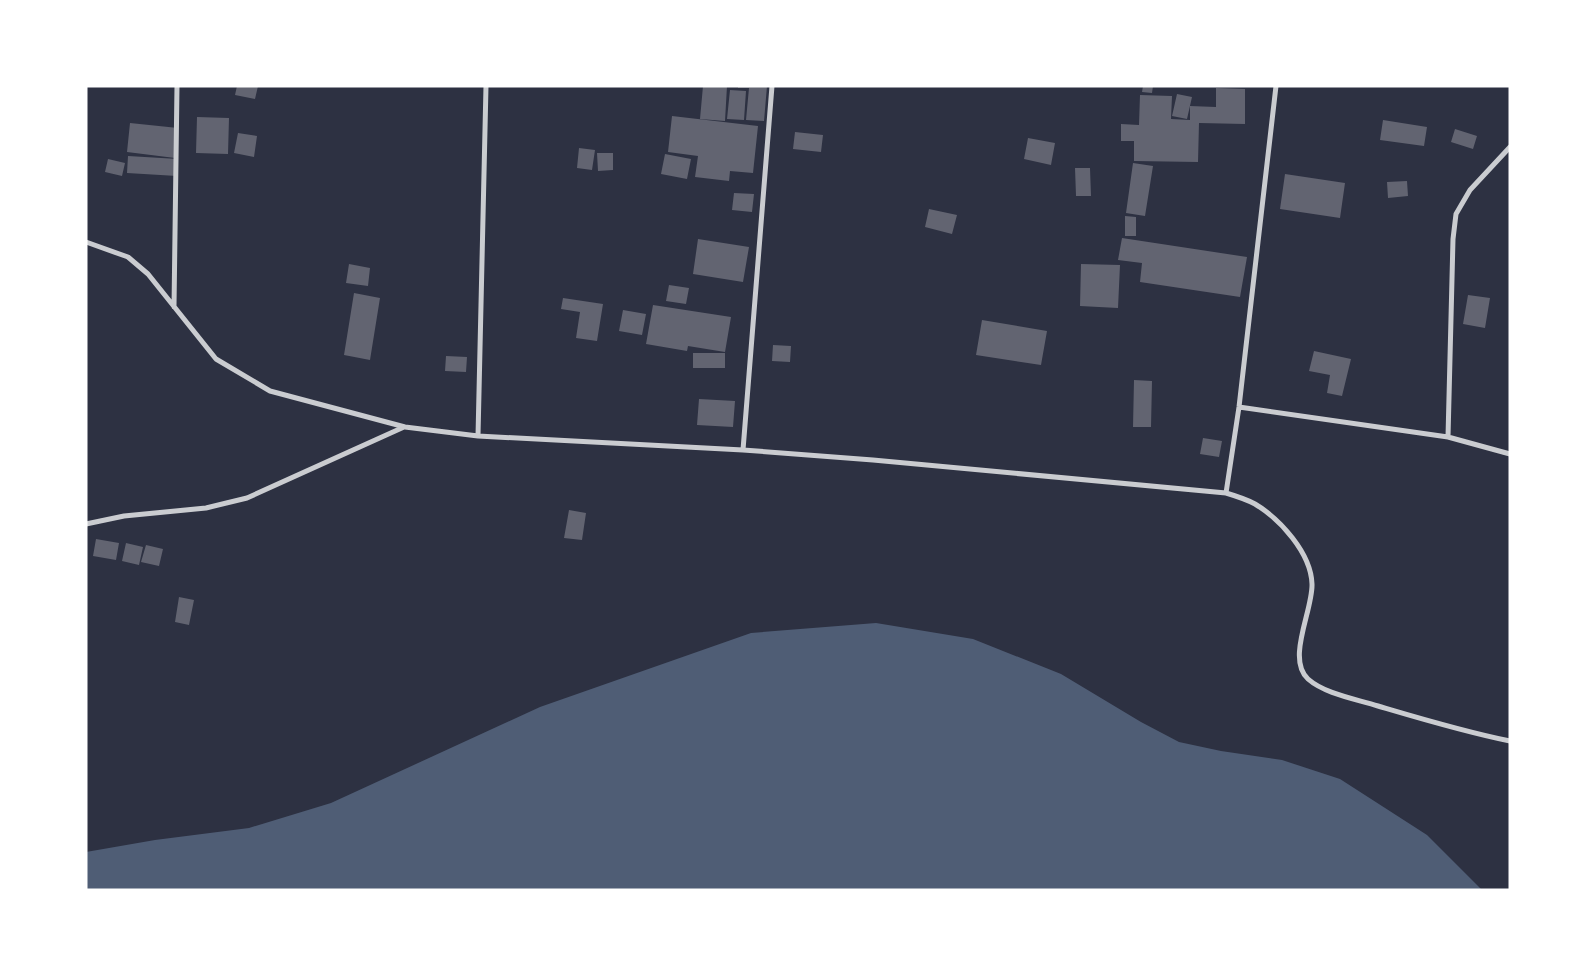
<svg xmlns="http://www.w3.org/2000/svg" width="1596" height="976" viewBox="0 0 1596 976" font-family="'Fira Sans',sans-serif">
	<style>
		.water { fill: #4f5d75 }
		.building { fill: #626471 }
		.lines { fill: none; stroke-linecap: round; stroke-linejoin: round }
		.minor { stroke: #caccd0; stroke-width: 5 }
	</style>
	<rect width="100%" height="100%" fill="#2d3142"/>
	<!-- water -->
	<path class="water" d="M876,623L973,639L1061,674L1141,722L1179,742L1221,751L1282,760L1340,779L1427,835L1482,890H86V852L155,840L249,828L331,803L540,707L751,633Z"/>
	<!-- building -->
	<path class="building" d="M237,86H258L255,99L235,95Z
		M703,86H727L725,121L700,119Z
		M738,86H767L764,121L746,120L749,88H738Z
		M1143,86H1153L1152,93L1142,92Z
		M1216,88L1245,89V124L1199,123L1198,162L1134,161V141H1121V124L1139,125L1140,95L1172,96L1171,119L1190,120V106L1216,107Z
		M730,90L746,91L744,120L727,119Z
		M1177,94L1192,97L1187,119L1172,116Z
		M672,116L758,126L753,173L730,171L729,181L695,177L698,156L668,152Z
		M197,117L229,118L228,154L196,153Z
		M1383,120L1427,127L1424,146L1380,140Z
		M130,123L178,128L175,158L127,152Z
		M1455,129L1477,136L1473,149L1451,142Z
		M795,132L823,135L821,152L793,149Z
		M238,133L257,136L254,157L234,153Z
		M1028,138L1055,143L1051,165L1024,159Z
		M579,148L595,150L592,170L577,168Z
		M597,153H613V170L598,171Z
		M665,154L691,159L687,179L661,174Z
		M128,156L178,159L177,176L127,173Z
		M108,159L125,163L122,176L105,172Z
		M1133,163L1153,166L1145,216L1126,213Z
		M1075,168H1090L1091,196H1076Z
		M1285,174L1345,183L1340,218L1280,209Z
		M1407,181L1408,196L1388,198L1387,182Z
		M734,193L754,194L752,212L732,210Z
		M929,209L957,215L952,234L925,227Z
		M1125,216L1136,217V236H1125Z
		M1122,238L1247,257L1240,297L1140,282L1142,263L1118,260Z
		M698,239L749,247L743,282L693,274Z
		M349,264L370,268L368,286L346,283Z
		M1081,264L1120,265L1118,308L1080,306Z
		M669,285L689,288L686,304L666,301Z
		M354,293L380,298L370,360L344,355Z
		M1468,295L1490,298L1485,328L1463,324Z
		M563,298L603,304L597,341L576,338L580,312L561,309Z
		M653,305L731,317L725,352L688,346L687,351L646,344Z
		M623,310L646,314L642,335L619,331Z
		M982,320L1047,331L1041,365L976,355Z
		M773,345L791,346L790,362L772,361Z
		M1314,351L1351,359L1342,396L1327,393L1330,375L1309,371Z
		M693,353H725V368H693Z
		M446,356L467,357L466,372L445,371Z
		M1134,380L1152,381L1151,427H1133Z
		M699,399L735,401L733,427L697,425Z
		M1203,438L1222,441L1219,457L1200,454Z
		M569,510L586,513L582,540L564,538Z
		M96,539L119,543L116,560L93,556Z
		M126,543L143,547L139,565L122,561Z
		M146,545L163,549L159,566L141,562Z
		M179,597L194,600L189,625L175,622Z"/>
	<g class="lines">
		<!-- minor -->
		<path class="minor" d="M86,242L128,257L148,274L216,359L270,391L405,427L478,436L743,450L873,460L1226,493C1236,496 1246,499 1255,504C1280,519 1311,553 1312,584C1313,610 1286,659 1308,679C1325,694 1356,699 1378,706C1422,719 1465,732 1510,741
			M174,307L177,86
			M1239,407L1448,437L1510,454
			M478,436L486,86
			M1448,437L1453,239L1456,214L1470,190L1510,147
			M743,450L772,86
			M1226,493L1239,407L1276,86
			M86,524L124,516L206,508L247,498L404,427"/>
	</g>
	<!-- border -->
	<rect width="1596" height="976" fill="none" stroke="#ffffff" stroke-width="175"/>
</svg>
